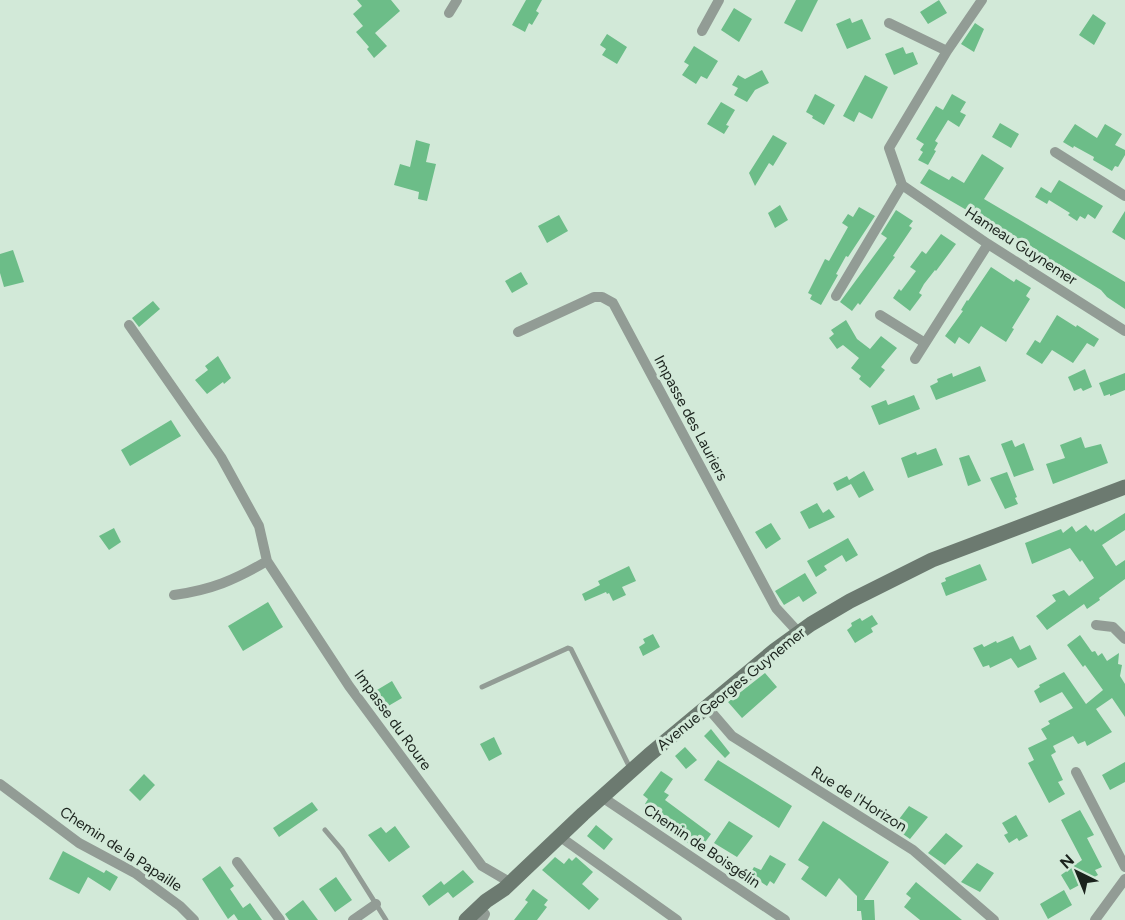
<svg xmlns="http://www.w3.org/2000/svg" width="1125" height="920" viewBox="0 0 1125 920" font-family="Figtree,sans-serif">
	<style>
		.building { fill: #6cbd88 }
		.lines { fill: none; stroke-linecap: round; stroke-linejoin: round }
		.service { stroke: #929c95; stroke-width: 5 }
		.minor { stroke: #929c95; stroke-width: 10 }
		.secondary { stroke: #6c7a70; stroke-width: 15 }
		.labels { text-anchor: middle; stroke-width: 6; stroke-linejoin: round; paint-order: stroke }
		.street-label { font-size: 15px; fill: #1b231d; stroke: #d2e9d8 }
	</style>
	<rect width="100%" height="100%" fill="#d2e9d8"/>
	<!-- building -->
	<path class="building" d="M357,0H391L400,11L375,33L387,46L374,58L367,49L369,47L356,32L363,26L353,14L362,6Z
		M526,0H542L536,11L539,13L532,25L529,23L525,32L512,25Z
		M796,0H818L802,32L784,23Z
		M939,0L947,13L928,24L920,12Z
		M734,8L752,19L739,42L721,30Z
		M1093,14L1106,23L1094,45L1079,35Z
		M850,18L852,23L862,19L871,39L847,49L836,24Z
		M975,23L984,29L974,52L961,44Z
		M607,34L627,47L617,64L602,55L606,49L600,45Z
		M694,46L718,61L707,79L701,76L696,84L682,75L689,65L684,62Z
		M903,47L906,54L913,52L918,64L894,75L885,54Z
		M762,70L769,83L755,90L747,102L734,95L738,88L732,85L738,75L745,79Z
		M865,75L888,87L872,119L859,112L854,122L843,116Z
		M815,94L835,105L824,125L812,118L813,116L806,112Z
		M952,94L966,102L960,112L966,115L959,127L948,120L935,141L938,143L934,150L936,151L928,165L918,160L923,152L920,150L924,144L916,139L936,106L943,110Z
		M721,102L735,110L726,125L729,126L724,134L707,124Z
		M1000,123L1019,134L1011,148L992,137Z
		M1075,124L1097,138L1105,124L1122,134L1115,145L1125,150V155L1118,167L1115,166L1112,171L1093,160L1094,157L1074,146L1073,148L1063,142Z
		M773,135L787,143L773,166L769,163L755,186L749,173Z
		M416,140L430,144L426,162L436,164L427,201L418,199L419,192L394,185L400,164L410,167Z
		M982,154L1004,168L984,199L1125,282V309L1107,297L1101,290L1059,264L1057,267L1035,253L1037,250L1014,236L1013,237L920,183L929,169L949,180L952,176L964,183Z
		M1059,180L1103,206L1095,219L1088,214L1085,219L1080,216L1077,221L1068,215L1070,213L1049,200L1047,204L1035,197L1041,187L1051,193Z
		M780,205L788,220L775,228L768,213Z
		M859,207L875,216L848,257L846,256L836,274L838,275L821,305L810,299L812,295L808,293L825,259L829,261L848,227L842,223L848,214L853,217Z
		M896,210L913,221L909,226L912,228L893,256L895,257L889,265L860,305L858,303L852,311L840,302L887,238L881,234Z
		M1125,211V240L1112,232Z
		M559,215L568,231L547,243L538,226Z
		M941,234L956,244L936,271L935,270L924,284L919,293L922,295L910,311L893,298L899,289L901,291L916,271L910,267L922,251L926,254Z
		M13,250L24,282L4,287L0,273V254Z
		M991,267L1014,282L1016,279L1031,288L1026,296L1030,299L1012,328L1014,329L1006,342L981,326L969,344L959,337L955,344L945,336L963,311L961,310L967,300L968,301Z
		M521,272L528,284L512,293L505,281Z
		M153,301L160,309L139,327L132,318Z
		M1057,315L1076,327L1077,325L1099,339L1094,347L1087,343L1073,363L1052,350L1042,364L1026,354L1035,340L1040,343Z
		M846,320L857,339L870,349L881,336L897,348L881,367L885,370L870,388L859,379L861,376L851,368L859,358L843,345L837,349L829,338L834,334L831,330Z
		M218,356L231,378L224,384L223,382L207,394L195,380L208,370L205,366Z
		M980,366L986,381L936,400L930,386L938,382L937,379L952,373L953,377Z
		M1085,369L1092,387L1083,391L1081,388L1074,391L1068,377Z
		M1125,373V390L1110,396V394L1104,396L1099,383Z
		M914,395L920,409L879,425L871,406L886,400L888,405Z
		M171,420L181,436L130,466L121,450Z
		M1081,437L1085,448L1101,444L1108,463L1053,484L1046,464L1065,458L1060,445Z
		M1012,440L1015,447L1024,443L1034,470L1014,477L1001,444Z
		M936,448L943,465L908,478L901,458L916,452L917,455Z
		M969,455L981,481L968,486L959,458Z
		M864,471L874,490L859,498L851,484L837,491L833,483L847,476L849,480Z
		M1007,472L1017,497L1015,498L1018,504L1005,509L990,478Z
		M817,503L823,513L829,509L835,517L809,529L800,512Z
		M1125,513V530L1102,545L1116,566L1125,560V579L1099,598L1100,600L1087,609L1084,604L1047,630L1036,616L1056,601L1052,595L1064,590L1069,596L1094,578L1082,560L1080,562L1070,548L1032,564L1025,543L1061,529L1063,533L1072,526L1076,532L1086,525L1091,531L1093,529L1095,532Z
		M771,523L781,539L766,549L755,532Z
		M114,528L121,542L109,550L99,536Z
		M848,538L858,555L846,562L842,555L824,566L827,570L816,577L807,561Z
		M980,564L987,580L946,596L941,583L946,581L945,578Z
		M629,566L636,581L622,587L626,595L613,601L609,593L607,594L606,592L585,601L582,594L600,585L598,581Z
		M805,573L817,593L803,602L799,596L784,605L775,591Z
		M268,602L283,627L243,651L228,626Z
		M872,615L878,624L871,628L873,632L855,643L847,630L852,626L851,623L860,618L862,621Z
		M653,634L660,647L643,656L639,647L645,643L643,639Z
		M1080,635L1092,652L1095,651L1098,656L1102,653L1107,661L1119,653L1118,664L1122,665L1120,676L1125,684V717L1112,698L1096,709L1112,732L1087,746L1085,741L1078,744L1073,736L1053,746L1056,752L1051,755L1063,780L1058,782L1065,794L1049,803L1028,763L1034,760L1028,748L1047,739L1041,729L1050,724L1048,721L1073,708L1062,692L1040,703L1034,691L1040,687L1039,685L1064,672L1086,704L1103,690L1085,665L1083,667L1067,645Z
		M1013,636L1020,650L1030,645L1037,659L1018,668L1011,658L990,668L989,665L983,667L973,648L982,644L984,647L996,641L997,643Z
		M765,673L777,687L742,718L728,702Z
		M392,681L402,698L378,712L367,696Z
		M711,729L730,753L725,758L704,736Z
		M494,737L502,754L489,761L480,744Z
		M685,747L697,760L686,769L675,756Z
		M718,760L792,806L779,828L704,780Z
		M1125,762V782L1110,790L1102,775Z
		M661,771L673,779L664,792L669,795L665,800L711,834L701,848L695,844L692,846L673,833L678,826L645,804L648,799L643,795Z
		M144,774L155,785L140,801L129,790Z
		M312,802L318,810L279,837L273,828Z
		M909,806L928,817L910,839L893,827Z
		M1080,810L1094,835L1087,838L1102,867L1095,870L1098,875L1070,890L1061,875L1082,860L1061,820Z
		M1016,815L1028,836L1019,841L1017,838L1009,843L1004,835L1008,833L1002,823Z
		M729,821L753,836L737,857L714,843Z
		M823,821L889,862L864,900H874L875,920H862L861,911H857V896L839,878L826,897L801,879L809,867L798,860Z
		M596,825L613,839L604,850L587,836Z
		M395,826L410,847L389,862L368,835L381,827L386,833Z
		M946,833L963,846L945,865L928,853Z
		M63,851L104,873L106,870L118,877L110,891L88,877L79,894L49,879Z
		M770,855L786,864L774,884L770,881L767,886L761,882L758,888L746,880L754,867L761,870Z
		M555,857L564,864L569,858L572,861L576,857L593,872L582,884L599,899L589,910L542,870Z
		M977,863L994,873L980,892L961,882Z
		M220,866L234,886L230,889L243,908L250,903L262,920H238L234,914L228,919L202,879Z
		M463,870L474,882L453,898L448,892L429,906L422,896L441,881L444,885Z
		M336,877L352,900L335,912L319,889Z
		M916,882L962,920H920L904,907L911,898L906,894Z
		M533,889L548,900L544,905L547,907L537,920H514L528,902L525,900Z
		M1064,890L1072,905L1048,919L1040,904Z
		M303,900L318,920H289L285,914Z"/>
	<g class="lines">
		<!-- service -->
		<path class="service" d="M482,687L568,648L571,649L631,770
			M325,830L342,850L386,920"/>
		<!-- minor -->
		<path class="minor" d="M449,13L457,0
			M889,23L947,51
			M702,31L719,0
			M1055,152L1125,196
			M902,185L988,244L1125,331
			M836,296L902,185L889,148L947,51L982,0
			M880,315L925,343
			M129,325L221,457L259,526L267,561L349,686L482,866L511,883
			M518,332L594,297H602L613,303L776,608L799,633
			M915,359L988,244
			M174,595C211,590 235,580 267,561
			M1096,625L1113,627L1125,639
			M707,707L732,736L913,850L994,920
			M1076,772L1125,867
			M0,784L79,843L135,873L180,906L194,920
			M602,797L785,920
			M559,836L677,920
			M237,862L280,920
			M353,920L376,904
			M482,920L485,914
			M1095,920L1125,879"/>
		<!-- secondary -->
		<path class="secondary" d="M466,920L486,901L504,889L583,814L649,755L775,650L811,624L850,601L932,560L1125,487"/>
	</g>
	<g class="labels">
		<!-- street labels -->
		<g class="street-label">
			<text transform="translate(1021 246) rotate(33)" y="5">Hameau Guynemer</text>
			<text transform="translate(691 418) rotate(62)" y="5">Impasse des Lauriers</text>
			<text transform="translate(731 689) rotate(-39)" y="5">Avenue Georges Guynemer</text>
			<text transform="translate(393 720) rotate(54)" y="5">Impasse du Roure</text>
			<text transform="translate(859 799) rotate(32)" y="5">Rue de l'Horizon</text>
			<text transform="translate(702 846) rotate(34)" y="5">Chemin de Boisgélin</text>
			<text transform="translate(121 849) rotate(33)" y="5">Chemin de la Papaille</text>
		</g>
	</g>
	<!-- north arrow -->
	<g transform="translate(1077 872) rotate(317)" stroke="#d2e9d8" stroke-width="4.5" paint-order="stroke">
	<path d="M0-4.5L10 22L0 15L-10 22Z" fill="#1b231d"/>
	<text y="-9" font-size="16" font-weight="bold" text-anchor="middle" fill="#1b231d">N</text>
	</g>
</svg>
